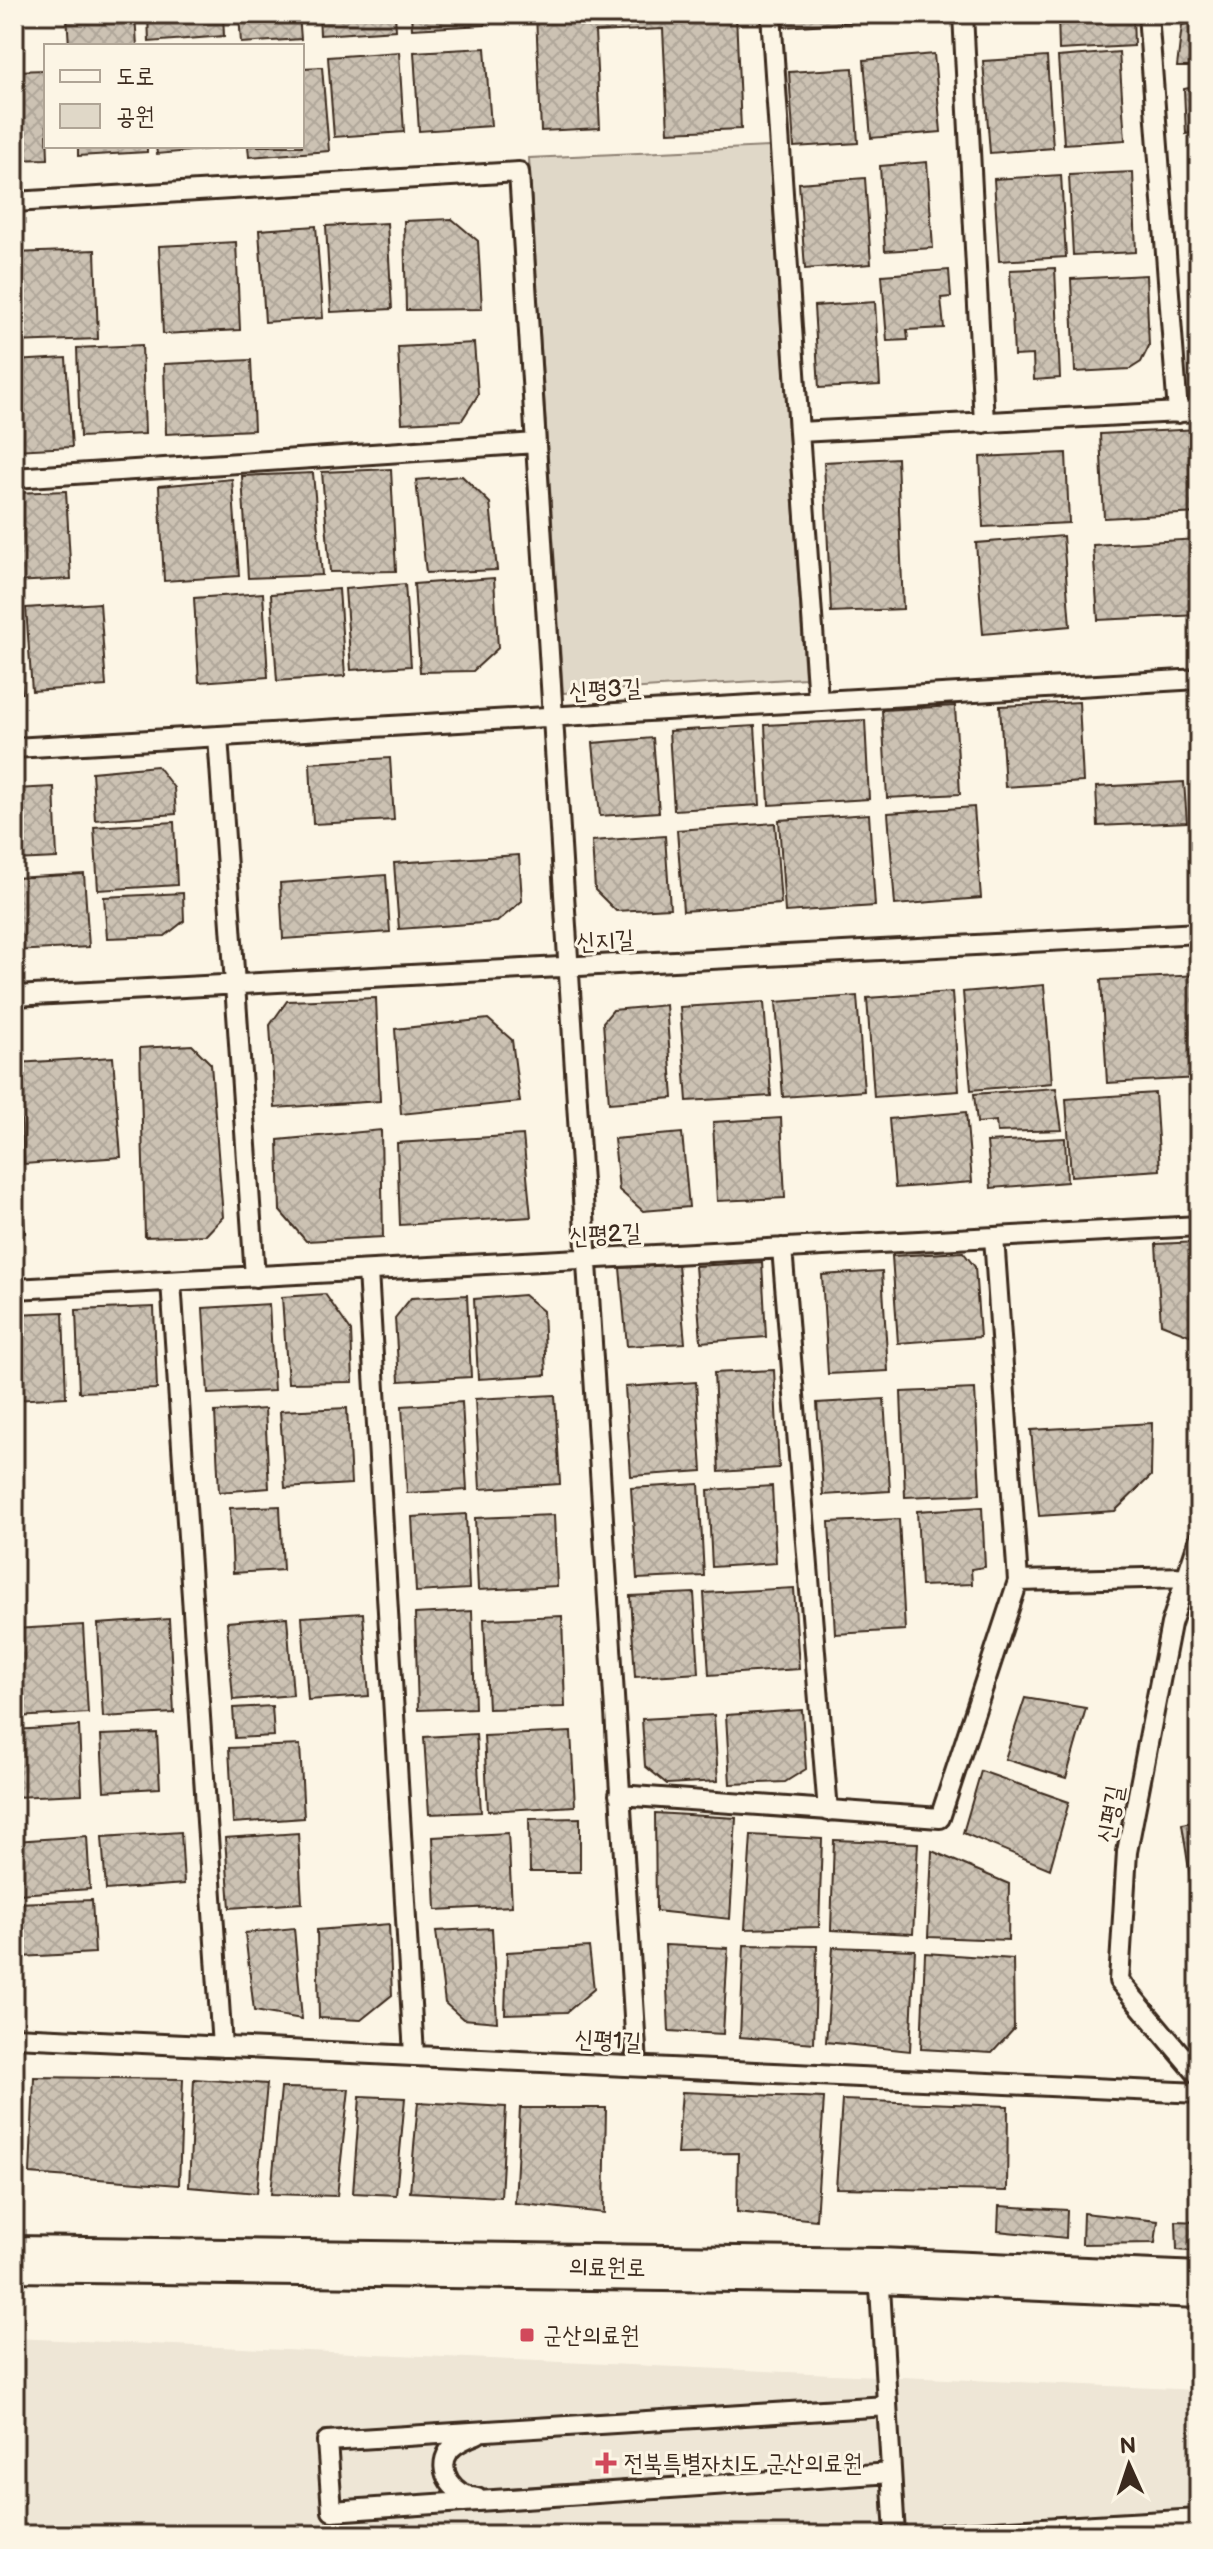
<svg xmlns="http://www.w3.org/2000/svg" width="1213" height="2549" viewBox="0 0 1213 2549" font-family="'Balsamiq Sans','Poor Story',sans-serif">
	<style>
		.built { fill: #eee6d6 }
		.park { fill: #e0d8c8; stroke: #8e8173; stroke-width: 2 }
		.building { fill: url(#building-cross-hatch); stroke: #3b2a1e; stroke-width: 2 }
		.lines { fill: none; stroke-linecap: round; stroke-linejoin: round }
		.lane-casing { stroke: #3b2a1e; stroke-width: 24 }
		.secondary-casing { stroke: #3b2a1e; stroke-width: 50 }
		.lane { stroke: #fcf5e5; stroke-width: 18 }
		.secondary { stroke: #fcf5e5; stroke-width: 44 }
		.poi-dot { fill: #d1495b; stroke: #fcf5e5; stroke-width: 3 }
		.labels { text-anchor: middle; stroke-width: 6; stroke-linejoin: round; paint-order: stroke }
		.street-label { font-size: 24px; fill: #3b2a1e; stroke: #fcf5e5 }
		.poi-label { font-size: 24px; fill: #3b2a1e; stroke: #fcf5e5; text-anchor: start }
	</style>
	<defs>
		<pattern id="building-cross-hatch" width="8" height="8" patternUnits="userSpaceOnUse" patternTransform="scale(2)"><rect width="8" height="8" fill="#ccc2b3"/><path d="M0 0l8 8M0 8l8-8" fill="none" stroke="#b0a79a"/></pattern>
	</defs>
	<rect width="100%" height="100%" fill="#fcf5e5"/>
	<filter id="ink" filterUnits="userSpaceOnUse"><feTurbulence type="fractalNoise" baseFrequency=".0125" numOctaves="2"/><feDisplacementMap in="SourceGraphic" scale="16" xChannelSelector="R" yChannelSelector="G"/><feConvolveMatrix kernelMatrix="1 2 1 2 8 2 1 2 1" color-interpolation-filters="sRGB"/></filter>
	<g filter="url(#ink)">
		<!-- built -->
		<path class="built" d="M14,2338L1199,2390V2535H14Z"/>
		<!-- park -->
		<path class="park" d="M769,147L805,678L563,693L529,158Z"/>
		<!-- building -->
		<path class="building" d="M67,14H135L137,46H69Z
			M148,14H223L224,36L149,42Z
			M239,14H299L301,39L241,43Z
			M319,14H395L396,30L320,35Z
			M411,14H485V25L412,29Z
			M536,14H736L741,129L668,132L663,29L595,32L600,128L541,131Z
			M783,14H855L856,22L784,27Z
			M870,14H931V15L871,21Z
			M989,14H1045L989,17Z
			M1058,14H1133L1134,46L1059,50Z
			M1199,20V67H1177L1182,25Z
			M485,48L491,126L419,131L414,52Z
			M399,52L404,132L334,137L328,57Z
			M1119,52L1125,140L1064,144L1058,57Z
			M934,54L941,132L871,138L864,60Z
			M1047,57L1053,148L990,153L983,61Z
			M322,67L329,151L249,157L248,146H302V68Z
			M853,68L858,143L794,147L789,72Z
			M45,70L48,159L14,160V71Z
			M1199,86V131L1186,134L1184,89Z
			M78,146H147V152L78,156Z
			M156,146H236V147L157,154Z
			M927,162L933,248L885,251L880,166Z
			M1133,172L1136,252L1073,255L1069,175Z
			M1061,175L1066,257L999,261L994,179Z
			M865,178L871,264L805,269L799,183Z
			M452,219L478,241L482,309L406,310L404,221Z
			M387,223L392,309L331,312L326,226Z
			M316,226L323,318L265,322L259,230Z
			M236,242L240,330L163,334L159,246Z
			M95,250L98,339L14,342V253Z
			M1055,268L1060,378L1034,380L1033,355L1014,356L1010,270Z
			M949,270L951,297L941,298L944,328L907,330L908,340L887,341L882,275Z
			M1146,275L1149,346L1141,362L1130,369L1075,372L1071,279Z
			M875,302L880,385L819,388L814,306Z
			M474,343L478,395L462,420L402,423L398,347Z
			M142,345L145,434L80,437L77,348Z
			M66,358L72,447L14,450V361Z
			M251,360L254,430L166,434L164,364Z
			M1199,429V513L1104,518L1100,434Z
			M1066,453L1069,523L983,527L980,457Z
			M897,458L903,609L831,612L824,462Z
			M391,469L396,571L330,572L322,472Z
			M313,473L322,575L248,578L242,476Z
			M462,476L490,503L497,570L426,573L416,480Z
			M232,479L239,576L164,581L159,486Z
			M66,491L71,579L14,582V493Z
			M1063,536L1070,626L983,634L976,543Z
			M1199,539V615L1098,620L1093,545Z
			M494,578L498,648L473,671L420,672L414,584Z
			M405,584L411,666L351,670L345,589Z
			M339,589L345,676L277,681L271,594Z
			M263,593L268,677L199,682L194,598Z
			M100,603L106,686L32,691L26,608Z
			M14,605L22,693L14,694Z
			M1079,702L1083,782L1005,787L1000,706Z
			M955,706L960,794L887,798L882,710Z
			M865,720L869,799L769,805L765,725Z
			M755,726L760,805L674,810L669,731Z
			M653,738L659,812L600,816L593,743Z
			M390,758L394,820L313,824L310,763Z
			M157,766L174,788L176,814L95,820L92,772Z
			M1195,781H1199V833Z
			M1184,782L1187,822L1098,826L1096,787Z
			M54,787L57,858L14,860V789Z
			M974,807L981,898L895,905L888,813Z
			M869,814L875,906L785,912L779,820Z
			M174,822L177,885L98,890L94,827Z
			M775,823L781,904L683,911L677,830Z
			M665,836L670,908L616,911L595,890L592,841Z
			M519,855L522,901L497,922L399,929L394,863Z
			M84,874L89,947L14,951V878Z
			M386,875L390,932L283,939L280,883Z
			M183,893L184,921L165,936L107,938L104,897Z
			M1199,975V1078L1107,1083L1101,980Z
			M1044,985L1052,1083L971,1090L963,992Z
			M952,992L959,1091L874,1097L867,998Z
			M857,996L864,1091L783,1097L776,1002Z
			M376,998L380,1101L275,1108L270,1025L287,1001Z
			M764,1002L771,1096L687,1101L680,1007Z
			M666,1005L673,1098L609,1103L603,1022L613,1010Z
			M488,1019L512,1040L520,1102L401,1114L395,1029Z
			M192,1045L211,1064L223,1217L206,1235L145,1237L140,1048Z
			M113,1057L121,1157L24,1164L17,1063Z
			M1056,1088L1062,1130L997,1132L996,1121L977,1123L974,1094Z
			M1155,1093L1160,1170L1071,1176L1066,1099Z
			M966,1112L972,1182L895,1188L889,1119Z
			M781,1118L785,1198L717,1201L713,1122Z
			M381,1130L383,1237L306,1241L280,1211L278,1140Z
			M682,1133L689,1207L643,1211L619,1190L614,1139Z
			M523,1135L531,1217L400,1225L397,1143Z
			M1065,1138L1067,1182L991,1188L987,1142Z
			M21,1169L25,1233L14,1234V1170Z
			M1199,1242V1333L1197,1338L1161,1324L1156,1244Z
			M963,1252L975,1267L980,1337L898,1343L892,1256Z
			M762,1262L766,1337L701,1342L695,1266Z
			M678,1264L685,1343L627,1346L620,1268Z
			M882,1271L888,1371L828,1374L822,1275Z
			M325,1294L351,1331L353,1382L288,1383L282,1297Z
			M467,1295L471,1377L399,1381L395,1318L411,1298Z
			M524,1295L543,1311L546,1375L478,1379L474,1299Z
			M269,1304L274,1391L208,1394L203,1308Z
			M154,1307L157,1389L79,1392L76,1310Z
			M63,1312L66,1397L14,1400V1314Z
			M774,1370L779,1468L719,1472L714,1373Z
			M696,1382L702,1471L631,1476L625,1387Z
			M975,1389L980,1494L905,1497L901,1392Z
			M555,1395L560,1484L480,1489L475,1399Z
			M884,1399L890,1491L823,1495L817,1403Z
			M462,1402L467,1490L407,1493L402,1406Z
			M347,1408L351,1484L285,1488L280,1411Z
			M265,1409L269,1488L219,1492L215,1412Z
			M1152,1423L1151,1476L1115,1511L1039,1516L1031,1430Z
			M699,1484L704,1576L637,1579L631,1488Z
			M772,1486L776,1563L712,1567L708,1490Z
			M280,1506L283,1570L233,1573L230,1508Z
			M982,1507L985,1567L971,1569L972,1584L921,1586L917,1511Z
			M466,1514L469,1589L416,1592L412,1517Z
			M554,1515L557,1586L478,1590L475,1518Z
			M899,1519L905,1630L835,1634L829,1522Z
			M794,1588L799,1669L709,1675L704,1593Z
			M694,1593L699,1673L635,1677L630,1596Z
			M472,1611L475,1708L418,1710L415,1614Z
			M363,1613L369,1696L308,1700L302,1617Z
			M562,1616L565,1707L488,1709L484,1619Z
			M287,1617L293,1695L233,1700L227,1622Z
			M169,1619L174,1713L103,1717L98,1624Z
			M83,1625L88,1713L16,1717L14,1629Z
			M1025,1698L1086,1708L1066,1778L1005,1759Z
			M272,1706L274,1736L235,1738L233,1708Z
			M802,1710L806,1769L785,1782L730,1784L726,1715Z
			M714,1715L718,1781L667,1784L645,1766L642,1719Z
			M79,1726L82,1794L14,1797V1730Z
			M571,1732L575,1806L488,1811L484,1736Z
			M157,1733L160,1788L104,1791L101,1735Z
			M476,1734L481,1812L429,1814L424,1737Z
			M300,1745L304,1818L233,1823L229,1748Z
			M981,1771L1069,1802L1050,1869L963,1833Z
			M655,1813L736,1818L730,1919L656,1911Z
			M580,1818V1872H530L529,1819Z
			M1199,1821V1935L1182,1824Z
			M181,1832L184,1884L106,1890L102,1837Z
			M298,1833L302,1903L230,1908L225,1838Z
			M508,1833L512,1906L436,1910L433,1837Z
			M751,1835L822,1839L819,1927L745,1929Z
			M87,1836L90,1889L19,1894L15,1841Z
			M834,1840L918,1843L913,1934L831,1930Z
			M932,1851L1009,1884L1008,1940L928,1937Z
			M92,1900L95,1953L20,1957L17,1903Z
			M389,1924L392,1995L361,2020L319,2018L317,1930Z
			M294,1928L302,2019L254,2011L245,1933Z
			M492,1928L497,2022L463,2019L445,2003L436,1931Z
			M665,1945L728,1948L723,2034L669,2031Z
			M744,1945L817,1946L814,2043L740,2037Z
			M589,1947L594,1989L567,2012L505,2014L507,1952Z
			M833,1947L915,1950L910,2051L826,2042Z
			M925,1953L1013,1959L1014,2029L992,2053L921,2049Z
			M34,2077L183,2079L179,2185L30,2174Z
			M194,2079L267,2084L257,2193L189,2187Z
			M14,2085H17L15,2158H14Z
			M281,2088L349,2089L337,2196L271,2194Z
			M682,2092L824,2098L816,2220L737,2212L738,2153L677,2154Z
			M360,2096L405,2098L396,2195L353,2193Z
			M842,2100L1008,2106L1007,2191L836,2188Z
			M418,2102L506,2107L501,2197L410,2192Z
			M520,2108H606L604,2213L515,2203Z
			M999,2206L1067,2210L1066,2238L998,2231Z
			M1083,2213L1158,2221L1155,2243L1082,2244Z
			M1176,2221L1199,2222V2252L1177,2250Z"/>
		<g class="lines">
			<defs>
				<path id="lane" d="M771,14L799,432L1199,411
					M963,14L984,423
					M1148,14L1178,413
					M14,202L519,172L637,2065
					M799,432L818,700
					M14,478L536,443
					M218,736L255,1277
					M14,748L1199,679
					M14,996L1199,933
					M782,1248L828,1811
					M368,1271L414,2055
					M171,1281L222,2047
					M14,1289L1199,1226
					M1199,1539L1171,1624L1127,1852L1119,1981L1199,2076
					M1018,1581L1187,1577
					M619,1795L940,1818L1018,1581L994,1237
					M14,2037L1199,2093
					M879,2271L895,2535
					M887,2406L327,2441L332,2511L891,2473
					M477,2498C455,2496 435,2472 449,2451C454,2444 468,2437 477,2434
					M1147,2532V2522L1199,2519
					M944,2534L1043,2528
					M1044,2535L1043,2528L1147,2522"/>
				<path id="secondary" d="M14,2259L879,2271L1199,2285"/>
			</defs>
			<!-- lane casing -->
			<use href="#lane" class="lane-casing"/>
			<!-- secondary casing -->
			<use href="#secondary" class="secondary-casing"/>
			<!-- lane -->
			<use href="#lane" class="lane"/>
			<!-- secondary -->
			<use href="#secondary" class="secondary"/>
		</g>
	</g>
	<!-- markers -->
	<g class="poi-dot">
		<rect x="519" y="2327" width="16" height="16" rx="4"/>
		<path d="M602 2451h8v8h8v8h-8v8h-8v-8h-8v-8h8z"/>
	</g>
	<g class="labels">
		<!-- street labels -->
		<g class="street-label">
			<text transform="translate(605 689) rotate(-3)" y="8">신평3길</text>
			<text transform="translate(605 940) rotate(-3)" y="8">신지길</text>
			<text transform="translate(605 1234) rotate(-3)" y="8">신평2길</text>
			<text transform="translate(1110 1814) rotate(-80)" y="8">신평길</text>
			<text transform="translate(608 2040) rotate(3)" y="8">신평1길</text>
			<text transform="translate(607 2267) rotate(1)" y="8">의료원로</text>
		</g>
		<!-- poi labels -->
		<g class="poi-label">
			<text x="543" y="2343">군산의료원</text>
			<text x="624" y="2471">전북특별자치도 군산의료원</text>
		</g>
	</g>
	<!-- margin -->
	<rect width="1213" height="2549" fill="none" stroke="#fcf5e5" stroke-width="48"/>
	<rect x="24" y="24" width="1165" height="2501" fill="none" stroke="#3b2a1e" stroke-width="3" filter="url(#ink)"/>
	<!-- legend -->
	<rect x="44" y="44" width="260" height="104" fill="#fcf5e5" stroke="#afa495" stroke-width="2"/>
	<rect x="60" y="70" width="40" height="12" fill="#fcf5e5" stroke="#afa495" stroke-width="2"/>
	<text x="116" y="84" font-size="24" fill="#3b2a1e">도로</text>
	<rect x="60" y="104" width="40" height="24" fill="#e0d8c8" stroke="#afa495" stroke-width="2"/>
	<text x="116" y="124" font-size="24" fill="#3b2a1e">공원</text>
	<!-- north arrow -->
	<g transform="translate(1129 2465) rotate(357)" stroke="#fcf5e5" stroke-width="6" paint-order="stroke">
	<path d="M0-6L14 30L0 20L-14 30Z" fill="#3b2a1e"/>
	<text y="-12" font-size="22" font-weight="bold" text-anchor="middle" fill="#3b2a1e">N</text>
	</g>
</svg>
